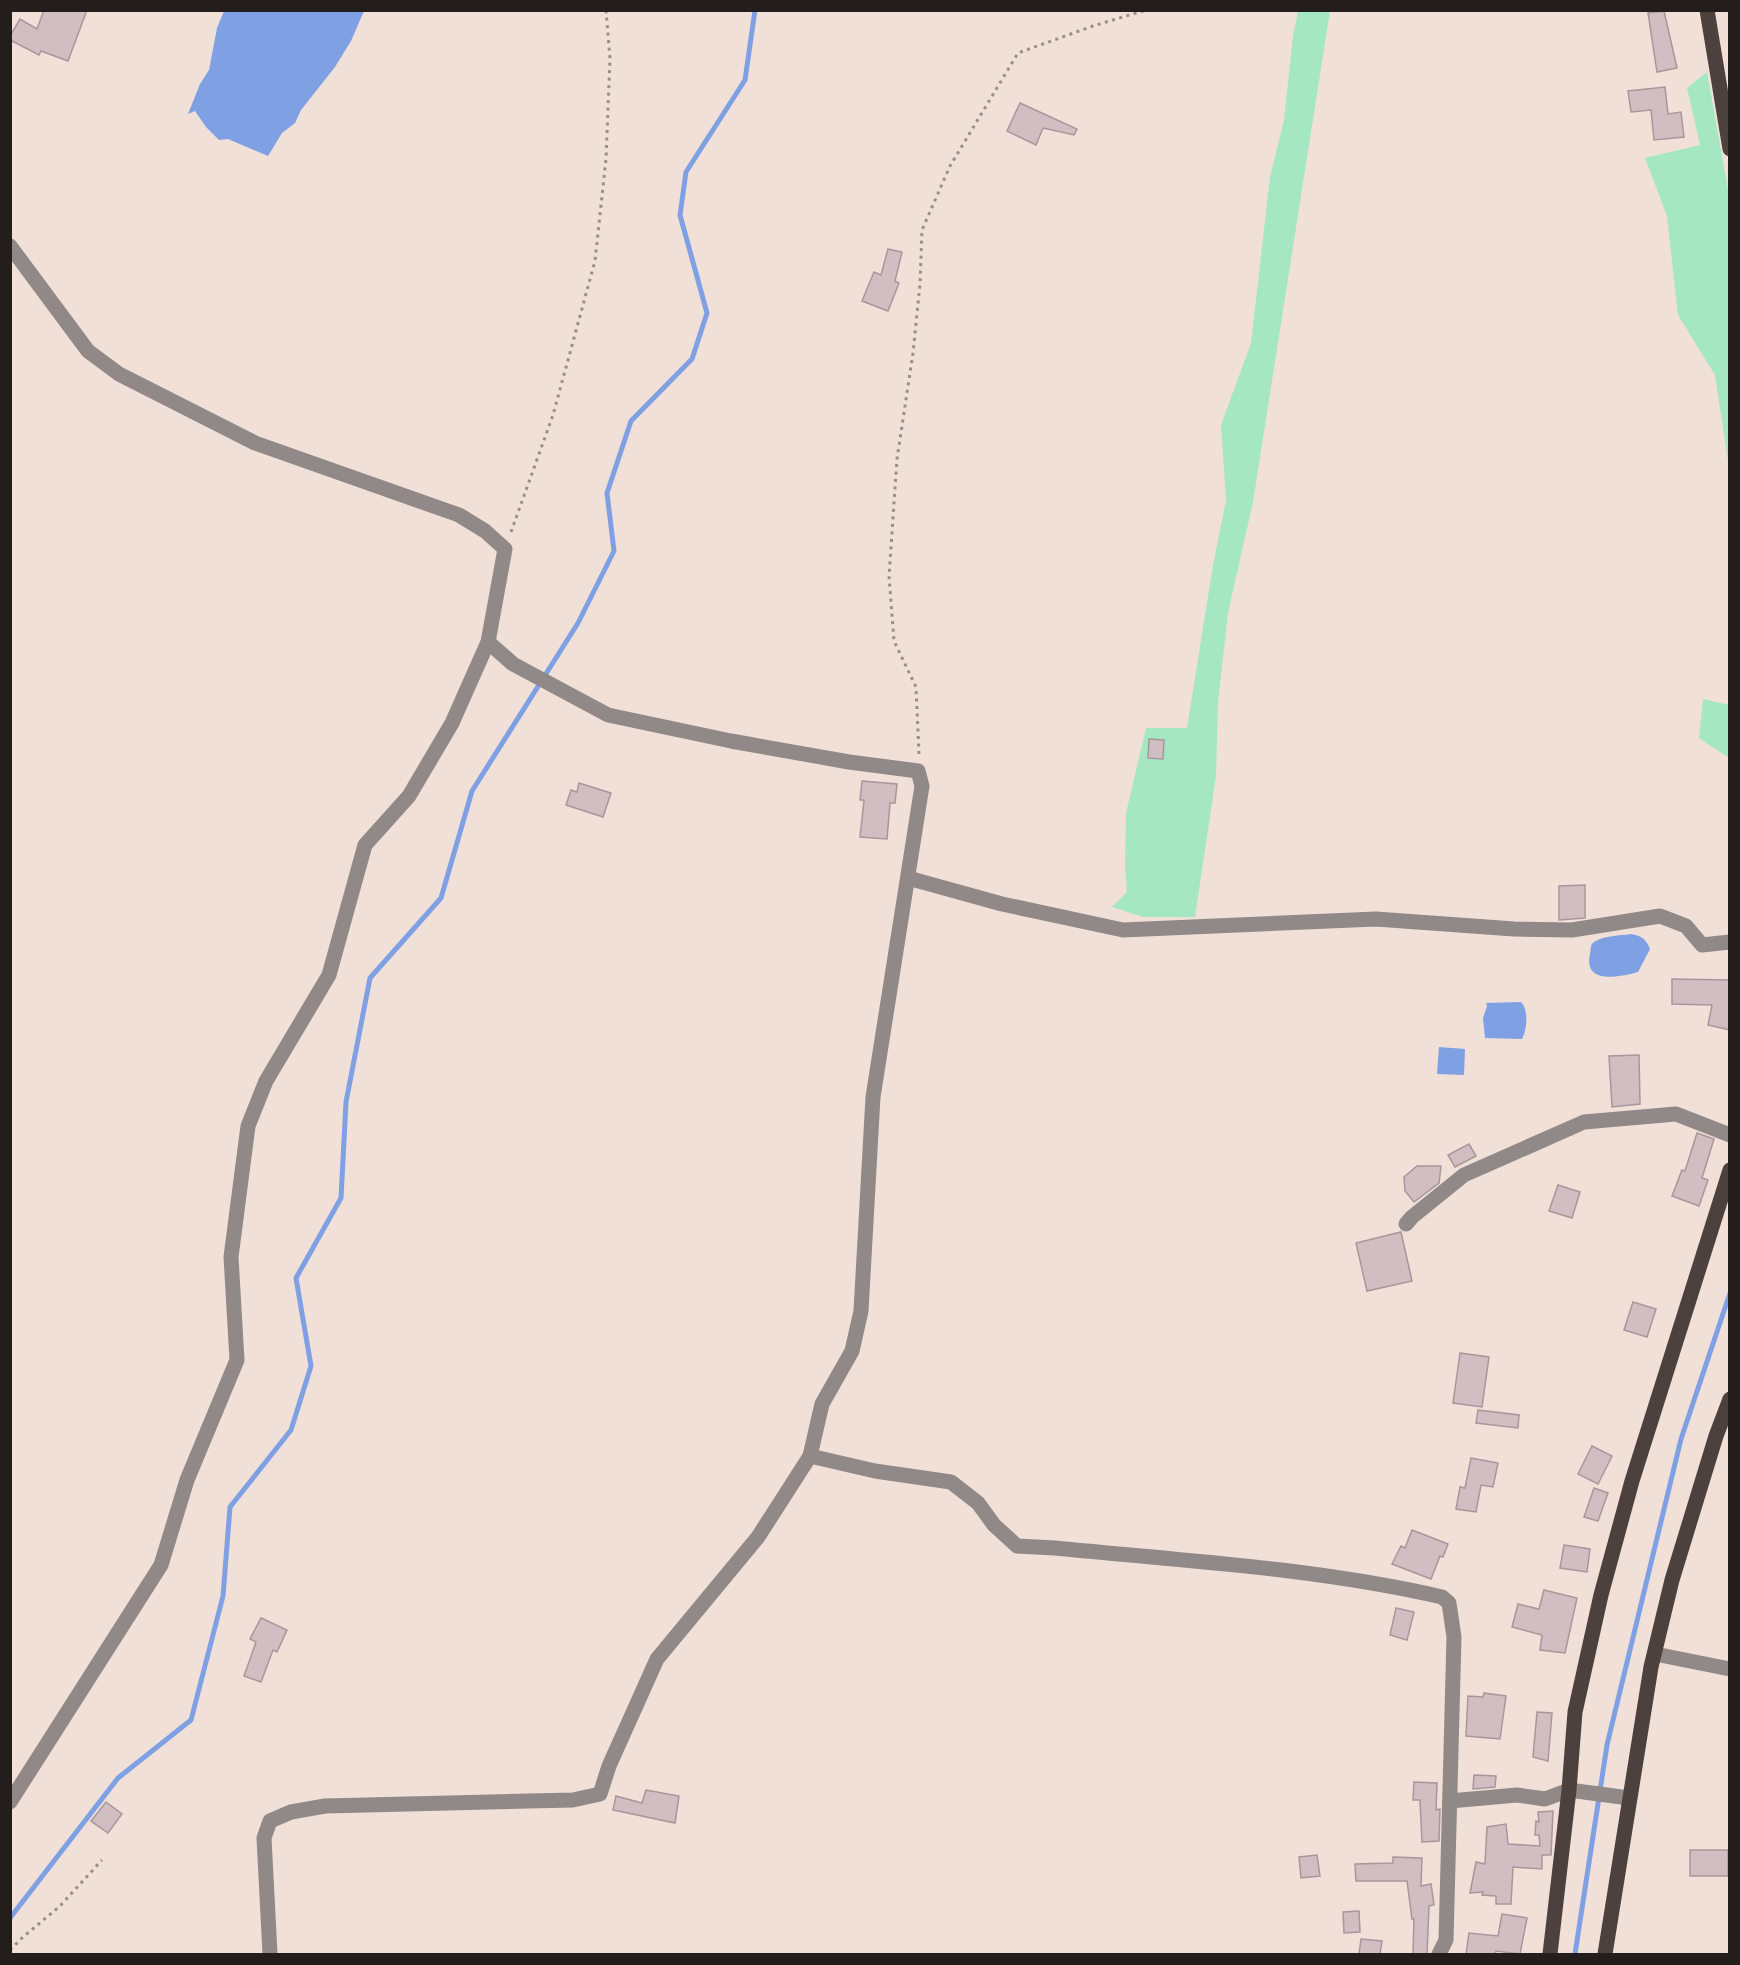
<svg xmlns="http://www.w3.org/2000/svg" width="1740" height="1965" font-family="Jost,sans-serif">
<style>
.green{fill:#a6e7c3}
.water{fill:#7fa1e4}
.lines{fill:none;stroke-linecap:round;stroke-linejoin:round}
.stream{stroke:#7fa1e4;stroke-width:5}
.building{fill:#d0bec3;stroke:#a8969b;stroke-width:1.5}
.path{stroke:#9a8e88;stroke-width:3;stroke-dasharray:3 4.5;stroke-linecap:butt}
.minor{stroke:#918987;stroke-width:15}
.major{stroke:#4d413d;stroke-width:15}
</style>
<rect width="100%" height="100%" fill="#f0e0d7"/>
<!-- green -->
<g class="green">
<polygon points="1298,11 1330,11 1253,502 1228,613 1218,703 1216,776 1195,917 1143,917 1112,907 1127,892 1125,867 1126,813 1146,728 1187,728 1213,565 1226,500 1221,425 1251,343 1270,177 1284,120 1293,36"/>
<polygon points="1707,72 1729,195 1729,468 1715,375 1678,315 1667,216 1645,158 1700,145 1687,88"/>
<polygon points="1703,699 1729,705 1729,758 1699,738"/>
</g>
<!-- water -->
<g class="water">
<polygon points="224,11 364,11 351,41 335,67 301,110 295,123 282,133 268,156 228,139 219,140 206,127 195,111 188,114 200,84 209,70 217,28"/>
<path d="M1631,934C1642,936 1646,939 1650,949L1638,972C1620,977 1583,985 1590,954C1591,950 1590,944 1594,942C1605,935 1619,936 1631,934Z"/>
<path d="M1521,1002C1529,1010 1527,1030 1522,1039L1485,1038L1483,1018L1487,1006L1486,1003Z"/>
<polygon points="1439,1047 1465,1049 1464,1075 1437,1074"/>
</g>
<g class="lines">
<!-- stream -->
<g class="stream">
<polyline points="10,1918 118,1778 191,1720 223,1596 230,1507 291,1430 311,1366 296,1278 341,1198 346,1102 370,978 441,898 472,791 578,623 614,551 607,493 631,421 692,359 707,313 680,215 686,172 745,80 755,10"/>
<polyline points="1575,1954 1607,1745 1681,1439 1730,1293"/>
</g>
</g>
<!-- building -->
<g class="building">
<polygon points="44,10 87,10 68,61 41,51 39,55 10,40 10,36 20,19 37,29"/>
<polygon points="1664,11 1677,68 1657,72 1648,13"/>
<polygon points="1665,87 1668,114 1681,112 1684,137 1654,140 1651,110 1631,112 1628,91"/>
<polygon points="1020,103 1077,129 1074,135 1043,128 1036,145 1007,131"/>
<polygon points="888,249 902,252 895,281 899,283 888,311 862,301 874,272 881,275"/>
<polygon points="1149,739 1164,740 1163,759 1148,758"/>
<polygon points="862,781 897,784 895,803 890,803 887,839 860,837 864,800 860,800"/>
<polygon points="579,783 611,793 603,817 566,805 571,790 577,792"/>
<polygon points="1585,885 1585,918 1559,920 1559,886"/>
<polygon points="1672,979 1730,980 1730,1030 1708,1025 1712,1005 1672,1004"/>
<polygon points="1639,1055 1640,1104 1612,1107 1609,1056"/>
<polygon points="1697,1133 1714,1139 1702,1178 1708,1180 1699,1206 1672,1196 1682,1170 1685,1171"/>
<polygon points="1469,1144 1476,1156 1455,1167 1448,1155"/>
<polygon points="1417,1166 1441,1166 1439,1183 1414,1202 1405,1191 1404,1177"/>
<polygon points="1558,1185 1580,1192 1572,1218 1549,1211"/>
<polygon points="1401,1232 1412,1281 1367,1291 1356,1243"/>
<polygon points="1633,1302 1656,1309 1647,1337 1624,1330"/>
<polygon points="1460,1353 1489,1357 1482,1407 1453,1403"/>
<polygon points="1478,1410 1519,1415 1518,1428 1476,1423"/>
<polygon points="1592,1446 1612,1456 1598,1484 1578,1474"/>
<polygon points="1471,1458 1498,1463 1493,1487 1481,1485 1476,1512 1456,1509 1460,1487 1465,1488"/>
<polygon points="1594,1488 1608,1493 1598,1521 1584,1517"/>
<polygon points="1412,1530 1448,1544 1443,1557 1440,1556 1431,1579 1392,1564 1401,1546 1405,1548"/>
<polygon points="1564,1545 1590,1549 1587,1572 1560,1568"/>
<polygon points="1544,1590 1577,1598 1565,1653 1540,1650 1542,1635 1512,1627 1518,1604 1539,1609"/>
<polygon points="1396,1608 1414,1612 1407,1640 1390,1635"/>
<polygon points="261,1618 287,1630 277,1652 273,1650 261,1682 244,1676 256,1642 250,1639"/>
<polygon points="1484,1693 1506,1696 1500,1739 1466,1736 1468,1696 1483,1697"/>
<polygon points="1537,1712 1552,1713 1548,1761 1533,1757"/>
<polygon points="1474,1775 1496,1776 1495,1787 1473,1789"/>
<polygon points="1414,1782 1437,1783 1436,1810 1440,1809 1439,1841 1422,1842 1420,1800 1413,1800"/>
<polygon points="646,1790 679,1796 675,1823 613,1810 616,1796 642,1803"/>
<polygon points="106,1802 122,1814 108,1833 91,1821"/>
<polygon points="1553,1811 1551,1855 1542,1855 1542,1869 1513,1867 1511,1904 1496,1904 1496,1896 1482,1895 1483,1892 1470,1893 1476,1862 1485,1864 1487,1827 1506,1824 1508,1844 1540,1846 1539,1835 1535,1835 1536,1821 1539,1822 1538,1812"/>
<rect x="1690" y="1850" width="38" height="26"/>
<polygon points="1317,1855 1320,1876 1301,1878 1299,1857"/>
<polygon points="1393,1857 1422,1858 1421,1886 1431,1884 1434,1905 1429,1906 1427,1954 1413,1954 1414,1919 1412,1919 1407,1881 1356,1881 1355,1864 1393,1863"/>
<polygon points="1359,1911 1360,1932 1344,1933 1343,1912"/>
<polygon points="1502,1914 1527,1918 1520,1954 1496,1951 1495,1954 1466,1954 1469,1933 1498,1936"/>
<polygon points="1361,1939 1382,1941 1380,1954 1359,1954"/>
</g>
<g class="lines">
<!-- path -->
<g class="path">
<polyline points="511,532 553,415 595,261 606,159 610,59 606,10"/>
<polyline points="919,754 916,687 894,641 889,576 897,459 913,353 920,284 922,230 950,166 1018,53 1093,26 1146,10"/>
<polyline points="10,1950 22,1938 60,1906 102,1860"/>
</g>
<!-- minor -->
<g class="minor">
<polyline points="10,246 88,351 119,374 255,443 459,515 485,531 505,549 488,642 452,723 409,796 365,845 329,975 266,1081 248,1126 231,1257 237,1360 187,1480 161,1565 10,1802"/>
<polyline points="908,878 1002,904 1123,930 1376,919 1514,929 1572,930 1660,916 1686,926 1702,945 1730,942"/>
<polyline points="1406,1224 1412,1217 1464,1175 1584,1122 1676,1114 1730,1135"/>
<path d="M810,1456L875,1471L951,1482L978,1503L994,1525L1017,1546L1055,1548C1185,1561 1316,1568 1442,1597L1449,1603L1454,1637L1446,1940L1439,1954"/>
<polyline points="1655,1654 1730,1669"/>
<polyline points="1450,1801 1517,1795 1545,1799 1569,1790 1629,1798"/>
<polyline points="270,1954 264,1838 270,1821 291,1812 325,1806 573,1800 600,1794 609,1766 657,1659 758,1537 810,1456 822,1404 852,1351 861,1311 873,1097 922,786 918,771 849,762 731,741 608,715 513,664 488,642"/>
</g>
<!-- major -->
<g class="major">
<polyline points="1707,10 1730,149"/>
<polyline points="1550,1954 1569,1790 1575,1712 1601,1595 1632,1481 1730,1170"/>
<polyline points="1605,1954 1651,1667 1672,1580 1716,1436 1730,1399"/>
</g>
</g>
<!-- border -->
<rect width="1740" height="1965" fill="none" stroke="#231e1b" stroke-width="24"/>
</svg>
